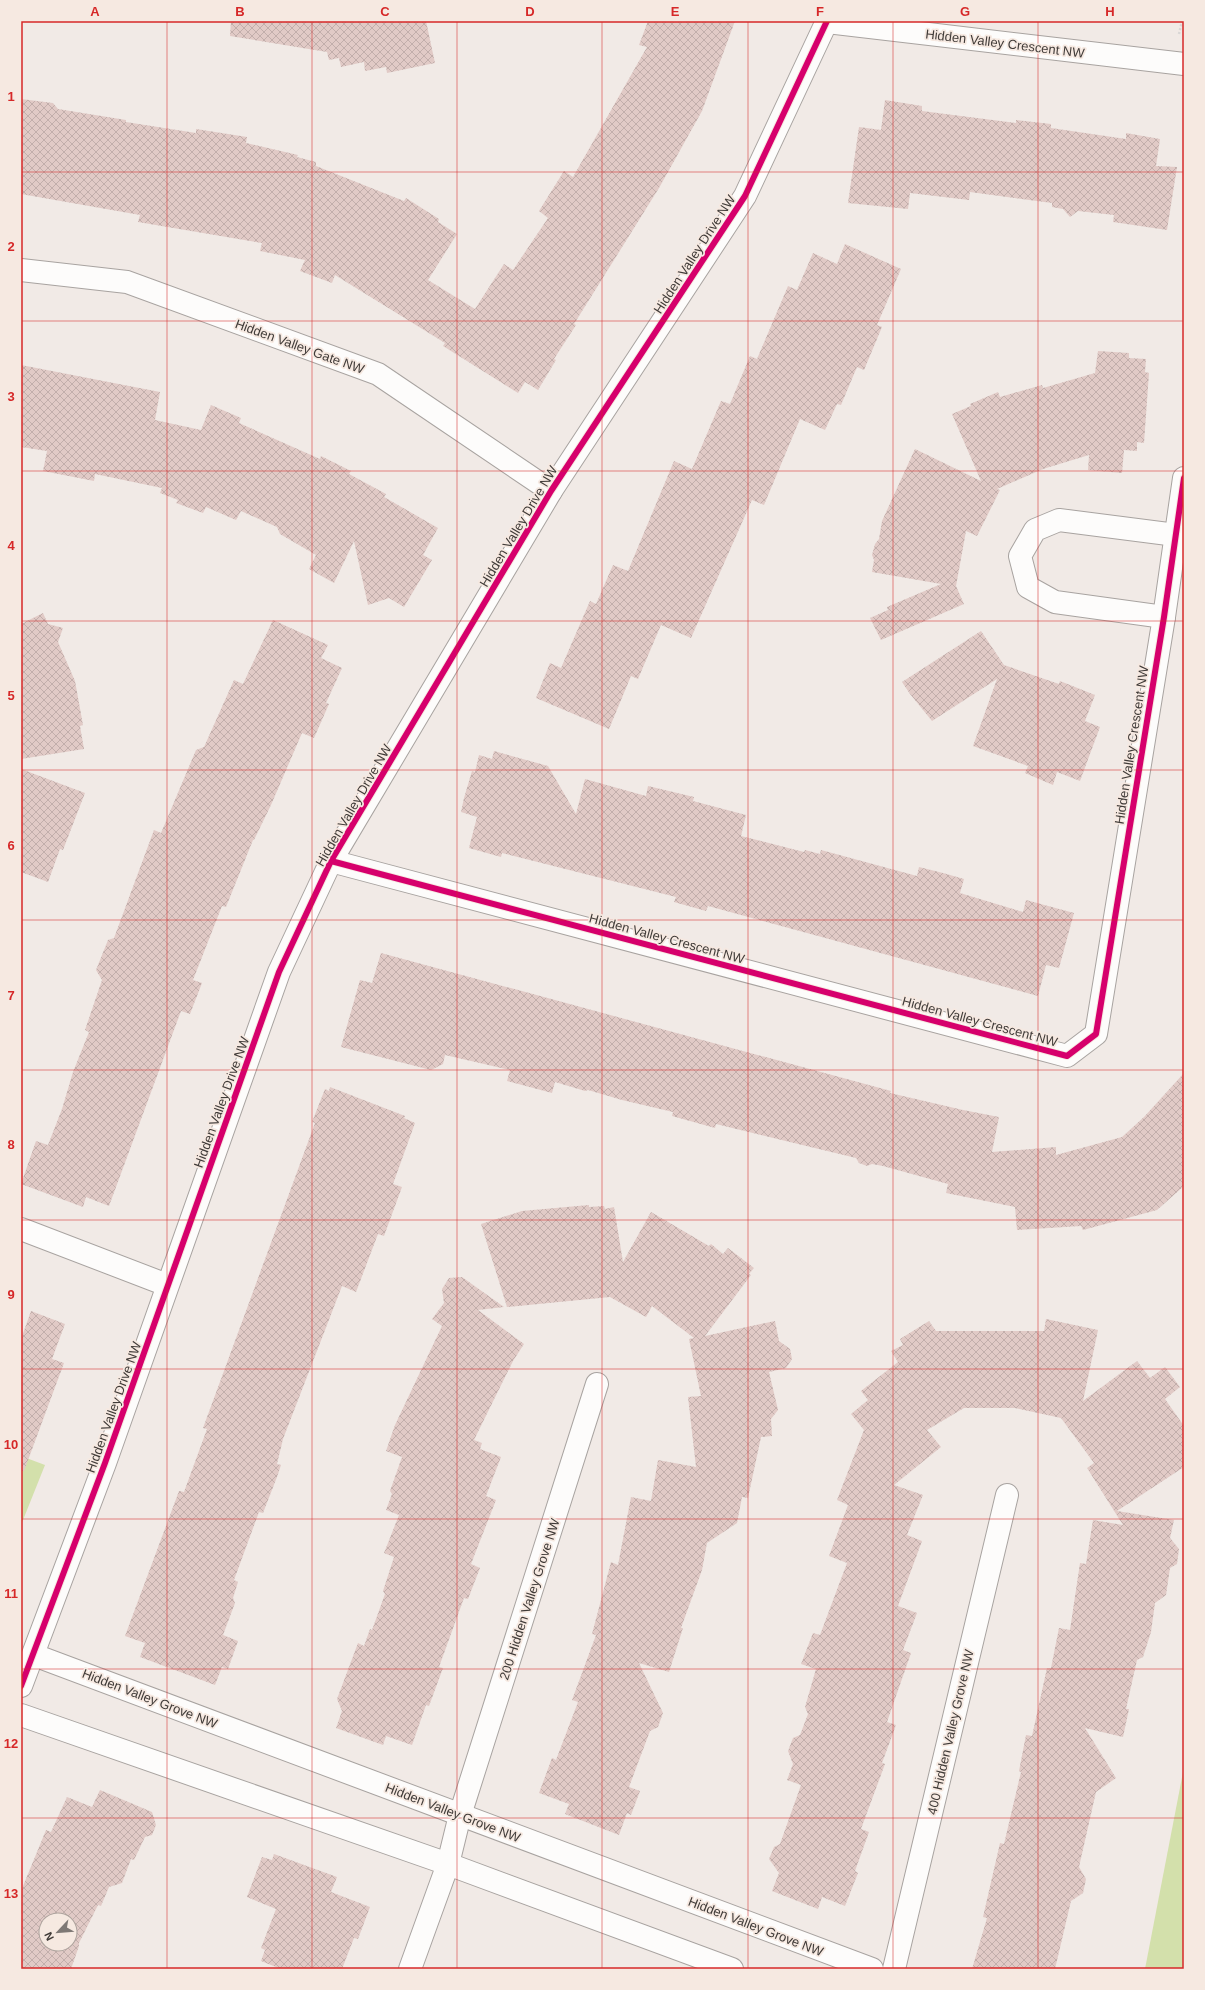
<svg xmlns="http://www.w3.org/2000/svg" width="1205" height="1990" font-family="Helvetica,sans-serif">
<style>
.park{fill:#d3e0ab}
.building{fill:url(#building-cross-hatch);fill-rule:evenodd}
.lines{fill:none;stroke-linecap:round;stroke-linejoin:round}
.minor-casing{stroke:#a8a3a0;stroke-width:24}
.path{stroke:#d9d7d6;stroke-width:2.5;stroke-dasharray:2 2;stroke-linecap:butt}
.minor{stroke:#fdfcfb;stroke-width:22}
.cycleway-casing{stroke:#f6e9e1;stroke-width:8}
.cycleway{stroke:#d6006c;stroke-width:6}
.grid{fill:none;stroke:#d62828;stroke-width:1;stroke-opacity:0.55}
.labels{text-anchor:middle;stroke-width:3.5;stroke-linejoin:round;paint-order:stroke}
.street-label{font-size:13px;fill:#403b38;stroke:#f6e9e1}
.neatline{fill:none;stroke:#d62828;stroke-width:1.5}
.grid-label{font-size:13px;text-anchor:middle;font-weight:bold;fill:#d62828}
</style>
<defs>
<pattern id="building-cross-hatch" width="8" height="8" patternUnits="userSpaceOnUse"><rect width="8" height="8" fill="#e1cac6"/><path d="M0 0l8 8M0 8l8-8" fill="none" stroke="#c2aeab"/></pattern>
</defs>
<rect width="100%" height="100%" fill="#f1eae6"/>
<!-- park -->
<g class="park">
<polygon points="21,1456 45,1465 21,1525"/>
<polygon points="1184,1767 1184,1969 1145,1969"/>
</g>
<!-- building -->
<g class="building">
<polygon points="231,21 426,21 435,63 387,73 386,67 365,71 364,62 341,67 339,58 329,60 327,52 230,36"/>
<polygon points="648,21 735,21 702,111 659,188 574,324 576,325 554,359 556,360 538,390 525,382 518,393 443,346 445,343 335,275 332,283 300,271 305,260 260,251 262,243 138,222 140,215 21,194 21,99 53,103 58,109 126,120 126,122 196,133 196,129 247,137 246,143 298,155 297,157 316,162 316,166 404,201 406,198 439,219 438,222 457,234 428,280 475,309 504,264 513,270 548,218 539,211 564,171 573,177 647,47 639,45"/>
<polygon points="885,100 922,106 922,111 1016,123 1016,120 1051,124 1051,128 1126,139 1126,133 1160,139 1156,166 1177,167 1167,230 1113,222 1114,215 1078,211 1070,217 1063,209 1052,207 1052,203 970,192 969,200 910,193 908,209 848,203 859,127 881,130"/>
<polygon points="845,244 901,269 877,325 882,327 864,370 857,367 841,405 837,404 825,430 800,419 764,505 752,500 691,638 661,625 638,679 631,676 609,729 536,698 550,663 561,668 590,601 596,604 613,565 628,571 674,461 692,469 721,401 730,404 750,356 757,359 788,286 797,290 813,253 837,264"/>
<polygon points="1098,351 1129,353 1129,358 1146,359 1145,372 1149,373 1144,443 1137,442 1137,451 1124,450 1122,473 1088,470 1089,455 1043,469 997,489 1000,490 977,536 966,531 956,586 964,604 881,640 870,618 888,610 887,607 941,584 872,572 874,560 872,555 875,544 879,539 882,521 915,449 981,481 952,414 971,406 970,404 998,392 1000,397 1042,385 1043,388 1095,373"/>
<polygon points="21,365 160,392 155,420 201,430 211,405 241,418 239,423 320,459 321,456 351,471 349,474 386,494 384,497 438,528 423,555 432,560 404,607 389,598 368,605 354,541 334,583 309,569 316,555 280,534 277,527 241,511 236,520 206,507 203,513 176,503 178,500 160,493 162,488 95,474 94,481 43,471 47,451 21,447"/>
<polygon points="43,613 48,624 63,628 58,642 75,681 83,725 80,726 84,749 21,759 21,624"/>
<polygon points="273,620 328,645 321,658 342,668 326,703 329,704 314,738 302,733 271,805 254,840 253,840 226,907 222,906 193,980 202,983 190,1014 181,1011 109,1206 86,1197 83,1207 21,1184 36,1141 48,1145 62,1109 73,1072 89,1032 85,1030 102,980 96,970 108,940 114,938 154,830 161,833 196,750 204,747 234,680 243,684"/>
<polygon points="981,631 1004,665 1059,684 1060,681 1095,695 1085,721 1100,727 1080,781 1057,772 1053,785 1025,773 1028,766 973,746 997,679 932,721 910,694 902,682"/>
<polygon points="494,751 548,766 576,814 585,779 646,796 648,786 694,797 693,801 746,815 741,836 804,852 805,850 820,854 821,850 917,876 919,867 943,873 964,879 960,893 1023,912 1026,900 1074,913 1059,968 1046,965 1038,996 708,906 706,911 674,902 676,897 502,853 501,857 469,848 477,817 461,812 464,798 472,771 475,772 479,755 492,759"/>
<polygon points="21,769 85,793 63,850 60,849 48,882 21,872"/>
<polygon points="381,953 891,1091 890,1093 963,1110 999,1117 992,1152 1056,1147 1056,1155 1122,1137 1144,1117 1184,1073 1184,1186 1157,1210 1083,1230 1081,1226 1017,1230 1015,1207 946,1193 948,1184 883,1166 872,1164 867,1166 859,1163 856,1158 716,1124 715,1128 672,1116 673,1112 622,1100 588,1090 585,1091 555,1082 552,1093 507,1081 510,1070 445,1055 443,1064 431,1070 341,1047 360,980 372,983"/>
<polygon points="330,1087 405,1116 404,1118 415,1123 393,1184 402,1187 384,1236 378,1234 356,1292 342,1286 283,1439 277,1464 281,1465 277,1477 263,1513 259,1512 234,1580 238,1582 233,1598 235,1603 223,1635 238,1641 228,1669 222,1667 215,1685 140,1657 145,1643 125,1636 179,1491 184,1492 207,1429 203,1428 315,1123 312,1122 325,1089 329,1091"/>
<polygon points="589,1205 589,1207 604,1206 605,1209 614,1207 623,1262 651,1212 709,1246 711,1244 723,1254 728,1248 754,1268 749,1274 751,1275 705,1336 775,1321 779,1341 790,1349 792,1359 786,1368 769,1372 778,1410 771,1419 772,1436 761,1437 748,1498 742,1497 737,1523 707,1543 702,1570 681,1628 683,1628 669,1672 639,1663 663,1713 658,1727 650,1731 629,1787 640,1791 631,1815 627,1813 619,1835 565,1814 569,1804 539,1793 552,1758 556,1760 578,1702 572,1700 596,1635 592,1634 611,1562 618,1565 631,1497 651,1501 658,1460 696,1467 688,1397 701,1396 689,1339 694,1338 652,1306 646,1317 610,1297 507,1307 481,1224 522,1211"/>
<polygon points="462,1277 504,1307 478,1310 524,1344 513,1361 474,1440 482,1443 480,1449 501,1457 486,1496 496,1500 471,1564 480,1568 468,1599 464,1598 439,1667 443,1668 429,1706 426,1705 412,1745 386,1736 383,1745 336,1728 342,1711 337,1699 358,1643 364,1646 370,1629 372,1630 385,1594 383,1591 394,1557 384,1553 399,1515 386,1510 392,1494 390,1491 402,1457 386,1451 395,1425 442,1326 432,1319 444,1303 442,1289 449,1278"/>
<polygon points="31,1311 65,1324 52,1359 64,1363 24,1471 21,1471 21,1339"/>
<polygon points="1046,1319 1098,1330 1083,1401 1137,1361 1150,1378 1165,1367 1180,1387 1165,1399 1184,1426 1184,1467 1117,1511 1174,1520 1170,1538 1179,1549 1177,1564 1170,1568 1166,1595 1155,1603 1151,1632 1143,1657 1137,1660 1126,1709 1129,1709 1123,1737 1085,1728 1116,1778 1096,1792 1079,1867 1086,1879 1083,1893 1071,1901 1055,1969 972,1969 987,1918 983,1917 1000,1843 1004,1844 1021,1772 1019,1771 1026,1735 1032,1736 1047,1668 1051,1668 1059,1628 1070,1630 1080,1563 1086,1564 1093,1520 1123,1525 1087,1468 1094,1463 1061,1418 1015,1408 964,1408 927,1430 941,1447 894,1485 923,1495 907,1535 922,1541 898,1606 917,1613 903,1650 911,1653 887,1722 896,1725 882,1763 885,1764 861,1829 869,1832 855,1871 858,1873 845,1906 822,1897 818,1909 772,1891 779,1873 769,1859 774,1847 780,1844 801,1785 787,1780 793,1764 788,1751 793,1738 800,1735 808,1714 805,1707 816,1669 801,1664 813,1633 820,1635 847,1563 829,1556 848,1505 837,1500 864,1430 851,1414 868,1400 861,1391 898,1362 891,1351 903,1345 900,1339 929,1321 936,1331 1044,1331"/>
<path d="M100,1790L152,1812L156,1825L152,1835L145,1837L134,1860L131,1859L122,1883L109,1887L101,1906L98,1905L79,1943V1946L71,1969H21V1891L46,1830L51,1832L67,1797L92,1807ZM46,1920H70V1944H46Z"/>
<polygon points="274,1854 337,1877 331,1892 370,1907 358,1939 354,1938 342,1969 281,1969 261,1961 265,1950 261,1948 276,1909 247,1897 262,1857 272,1860"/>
</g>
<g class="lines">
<defs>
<g id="minor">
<polyline points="827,22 1184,64"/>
<polyline points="21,270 127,282 378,374 551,491"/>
<polyline points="1164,617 1055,602 1028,587 1020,556 1035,530 1059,520 1176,535"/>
<polyline points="331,861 1067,1056 1096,1034 1164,617 1184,478"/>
<polyline points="21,1229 167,1285"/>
<polyline points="34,1655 872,1969"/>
<polyline points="21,1686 105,1463 279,972 331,861 551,491 745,196 827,21"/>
<polyline points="21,1715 448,1864 732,1969"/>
<polyline points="410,1969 448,1864 460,1815 597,1384"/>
<polyline points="894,1969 1007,1495"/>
</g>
</defs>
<!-- minor casing -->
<use href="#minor" class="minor-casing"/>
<!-- path -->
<polyline class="path" points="1179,34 1182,21"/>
<!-- minor -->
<use href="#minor" class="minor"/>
<defs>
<g id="cycleway">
<polyline points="331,861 1067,1056 1096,1034 1164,617 1184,478"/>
<polyline points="21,1686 105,1463 279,972 331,861 551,491 745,196 827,21"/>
</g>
</defs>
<!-- cycleway casing -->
<use href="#cycleway" class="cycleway-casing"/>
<!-- cycleway -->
<use href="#cycleway" class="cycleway"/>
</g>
<!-- grid -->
<path class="grid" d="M167,21V1969M312,21V1969M457,21V1969M602,21V1969M748,21V1969M893,21V1969M1038,21V1969M21,172H1184M21,321H1184M21,471H1184M21,621H1184M21,770H1184M21,920H1184M21,1070H1184M21,1220H1184M21,1369H1184M21,1519H1184M21,1669H1184M21,1818H1184"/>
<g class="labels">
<!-- street labels -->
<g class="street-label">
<text transform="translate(1005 43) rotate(7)" y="5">Hidden Valley Crescent NW</text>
<text transform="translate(694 254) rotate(-57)" y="5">Hidden Valley Drive NW</text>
<text transform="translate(300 346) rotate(20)" y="5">Hidden Valley Gate NW</text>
<text transform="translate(518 526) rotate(-59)" y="5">Hidden Valley Drive NW</text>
<text transform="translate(1131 745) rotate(-81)" y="5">Hidden Valley Crescent NW</text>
<text transform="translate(353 805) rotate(-60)" y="5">Hidden Valley Drive NW</text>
<text transform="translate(667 938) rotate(15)" y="5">Hidden Valley Crescent NW</text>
<text transform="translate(980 1021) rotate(15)" y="5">Hidden Valley Crescent NW</text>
<text transform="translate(221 1102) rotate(-70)" y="5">Hidden Valley Drive NW</text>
<text transform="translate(113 1407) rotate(-70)" y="5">Hidden Valley Drive NW</text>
<text transform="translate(529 1599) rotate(-72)" y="5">200 Hidden Valley Grove NW</text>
<text transform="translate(150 1698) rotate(21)" y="5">Hidden Valley Grove NW</text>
<text transform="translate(950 1732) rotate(-77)" y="5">400 Hidden Valley Grove NW</text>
<text transform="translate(453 1812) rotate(21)" y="5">Hidden Valley Grove NW</text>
<text transform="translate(756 1926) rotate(21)" y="5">Hidden Valley Grove NW</text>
</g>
</g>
<!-- border -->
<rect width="1205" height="1990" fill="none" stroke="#f6e9e1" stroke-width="44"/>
<!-- north arrow -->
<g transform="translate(58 1932) rotate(244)"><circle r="19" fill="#f6e9e1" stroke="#ada39d"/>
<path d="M0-3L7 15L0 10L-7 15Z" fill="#7e7875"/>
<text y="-6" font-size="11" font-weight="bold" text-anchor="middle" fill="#403b38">N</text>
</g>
<rect x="22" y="22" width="1161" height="1946" class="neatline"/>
<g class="grid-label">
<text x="95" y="16">A</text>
<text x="240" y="16">B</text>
<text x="385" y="16">C</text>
<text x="530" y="16">D</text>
<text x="675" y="16">E</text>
<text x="820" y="16">F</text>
<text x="965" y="16">G</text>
<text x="1110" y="16">H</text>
<text x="11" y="101">1</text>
<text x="11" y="251">2</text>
<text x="11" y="401">3</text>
<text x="11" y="550">4</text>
<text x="11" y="700">5</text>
<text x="11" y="850">6</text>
<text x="11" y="1000">7</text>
<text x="11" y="1149">8</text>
<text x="11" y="1299">9</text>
<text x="11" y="1449">10</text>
<text x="11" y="1598">11</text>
<text x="11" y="1748">12</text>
<text x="11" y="1898">13</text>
</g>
</svg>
